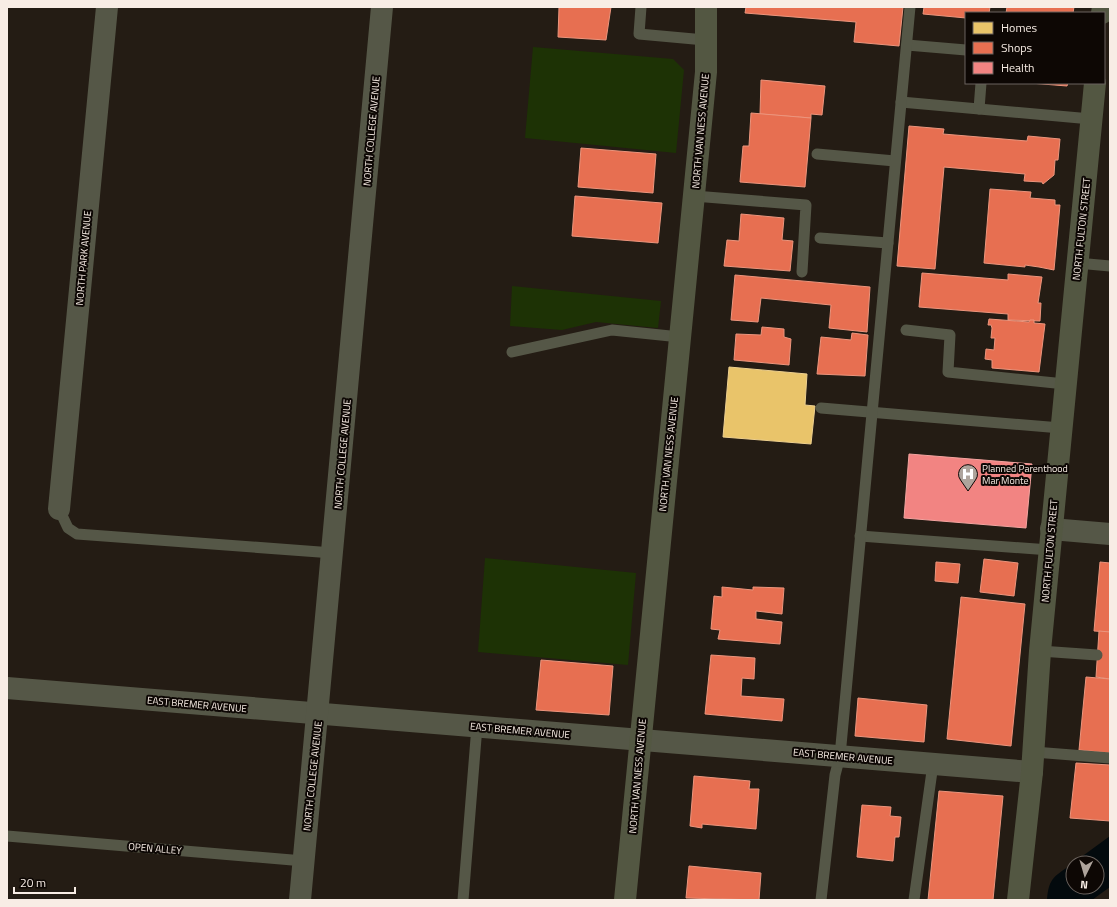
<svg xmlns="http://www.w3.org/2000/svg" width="1117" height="907" font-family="'Titillium Web',sans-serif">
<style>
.green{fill:#1d3205}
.water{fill:#030a0d}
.homes{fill:#e9c46a;stroke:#eed08f}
.shops{fill:#e76f51;stroke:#ec957d}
.health{fill:#f28482;stroke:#f4a4a0}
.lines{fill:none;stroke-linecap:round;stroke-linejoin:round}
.service{stroke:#555747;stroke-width:11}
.minor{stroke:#555747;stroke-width:22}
.secondary{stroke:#535742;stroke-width:22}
.labels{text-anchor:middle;stroke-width:4;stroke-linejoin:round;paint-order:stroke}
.street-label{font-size:10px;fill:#f8ede5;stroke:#0d0704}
.poi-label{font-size:10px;fill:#f8ede5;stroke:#0d0704;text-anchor:start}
</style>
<rect width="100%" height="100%" fill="#241c14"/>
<!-- green -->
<g class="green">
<polygon points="533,47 673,59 684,70 676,153 525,138"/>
<polygon points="512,286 661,301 658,328 596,322 562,330 510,326"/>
<polygon points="485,558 636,573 628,665 478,652"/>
</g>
<!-- water -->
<path class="water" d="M1110,836V887L1092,900H1047C1049,876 1055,877 1073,863V887H1097V863H1073Z"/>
<!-- homes -->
<polygon class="homes" points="729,367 807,374 805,405 815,406 811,444 723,437"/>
<!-- shops -->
<g class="shops">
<polygon points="559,7 611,7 606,40 558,37"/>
<polygon points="746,7 903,7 899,46 854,42 856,22 745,13"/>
<polygon points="924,7 990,7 989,13 966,13 966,18 923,14"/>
<polygon points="1007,7 1074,7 1073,13 1006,13"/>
<polygon points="761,80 825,86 822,115 811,114 811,118 760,114"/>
<polygon points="1030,83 1068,83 1067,86"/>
<polygon points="751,113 811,118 805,187 740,182 743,146 749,146"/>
<polygon points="909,126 944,129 943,134 1027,141 1028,136 1060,139 1058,160 1055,160 1054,175 1043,184 1042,182 1024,181 1025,174 944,167 935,269 897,266"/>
<polygon points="581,148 656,154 653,193 578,187"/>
<polygon points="990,189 1031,192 1030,198 1055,200 1055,205 1060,205 1054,270 1039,267 1025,265 1025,267 984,263"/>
<polygon points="575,196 662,203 658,243 572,236"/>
<polygon points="741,214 784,218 782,240 793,241 790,271 724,266 727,240 739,241"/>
<polygon points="922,273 1008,280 1008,274 1042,277 1038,303 1041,303 1040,321 1008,320 1008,314 919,307"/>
<polygon points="735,275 870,287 867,332 829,328 831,305 761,298 758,322 731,320"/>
<polygon points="989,319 1029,322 1030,320 1034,320 1034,323 1045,324 1039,372 992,368 992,360 985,359 986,349 994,350 995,338 991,338 992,328 991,325 988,325"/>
<polygon points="762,327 784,329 784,337 791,339 789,365 734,360 736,334 761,335"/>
<polygon points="852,333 868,335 865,376 817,374 821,337 851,340"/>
<polygon points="984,559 1018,563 1014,596 980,592"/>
<polygon points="936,562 960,564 958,583 935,581"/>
<polygon points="1100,562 1110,563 1110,632 1094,631"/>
<polygon points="722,587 753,590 753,587 784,588 782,614 756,611 756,619 782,622 780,644 718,639 720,630 711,629 714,596 722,597"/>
<polygon points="961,597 1025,604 1011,746 947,739"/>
<polygon points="1099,631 1110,632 1110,679 1096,677"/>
<polygon points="711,655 755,658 754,679 742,678 741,696 784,699 782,721 705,714"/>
<polygon points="541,660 613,666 609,715 536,710"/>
<polygon points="1086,677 1110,679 1110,753 1079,750"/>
<polygon points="858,698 927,705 924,742 855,736"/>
<polygon points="1076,763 1110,765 1110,821 1070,818"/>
<polygon points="694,776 750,781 749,789 759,789 756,829 702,824 702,828 690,826"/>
<polygon points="939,791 1003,796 993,900 928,900"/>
<polygon points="862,805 891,807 890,816 901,817 899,837 895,837 893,861 857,857"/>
<polygon points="689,866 761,873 759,900 686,898"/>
</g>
<!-- health -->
<polygon class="health" points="909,454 1032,464 1026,528 904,518"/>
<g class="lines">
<!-- service -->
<g class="service">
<polyline points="641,7 639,34 705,40"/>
<polyline points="907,45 966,50"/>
<polyline points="901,102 1091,119"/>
<polyline points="979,109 981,83"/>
<polyline points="817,154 895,161"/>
<polyline points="694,196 806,205 802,272"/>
<polyline points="820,238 888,243"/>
<polyline points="1077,263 1110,266"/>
<polyline points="906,330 950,335 948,372 1065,384"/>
<polyline points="512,352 612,330 680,337"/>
<polyline points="821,408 1061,428"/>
<polyline points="59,509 68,528 77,534 333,553"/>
<polyline points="860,536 1050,550"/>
<polyline points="1040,651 1097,655"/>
<polyline points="1034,752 1110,758"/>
<polyline points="7,836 304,861"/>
<polyline points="463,900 477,726"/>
<polyline points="821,900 835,775 840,756 910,7"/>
<polyline points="914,900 933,764"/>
</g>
<!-- minor -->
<g class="minor">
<polyline points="59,509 107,7"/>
<polyline points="1051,529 1110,534"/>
<polyline points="7,688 1032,772"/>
<polyline points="300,900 382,7"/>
</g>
<!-- secondary -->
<g class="secondary">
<polyline points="1102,13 1103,7"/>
<polyline points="625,900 706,72 706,7"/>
<polyline points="1018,900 1032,772 1040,651 1095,83"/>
</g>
</g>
<!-- icons -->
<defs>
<symbol id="hospital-pin" viewBox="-11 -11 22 30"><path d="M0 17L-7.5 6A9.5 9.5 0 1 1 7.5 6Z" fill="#aea49c" stroke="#0d0704"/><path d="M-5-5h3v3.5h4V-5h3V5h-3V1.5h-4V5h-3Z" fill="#fff"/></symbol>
</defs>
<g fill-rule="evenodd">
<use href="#hospital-pin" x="957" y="463" width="22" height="30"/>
</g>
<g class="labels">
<!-- street labels -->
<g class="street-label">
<text transform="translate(371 131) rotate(-85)" y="4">NORTH COLLEGE AVENUE</text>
<text transform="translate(700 131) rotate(-85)" y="4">NORTH VAN NESS AVENUE</text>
<text transform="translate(1081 229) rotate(-84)" y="4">NORTH FULTON STREET</text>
<text transform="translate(83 258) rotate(-85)" y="4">NORTH PARK AVENUE</text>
<text transform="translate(342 454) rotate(-85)" y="4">NORTH COLLEGE AVENUE</text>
<text transform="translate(668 454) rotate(-84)" y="4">NORTH VAN NESS AVENUE</text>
<text transform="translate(1049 551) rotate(-85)" y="4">NORTH FULTON STREET</text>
<text transform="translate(197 704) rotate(5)" y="4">EAST BREMER AVENUE</text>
<text transform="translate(520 730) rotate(5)" y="4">EAST BREMER AVENUE</text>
<text transform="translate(843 756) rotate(5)" y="4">EAST BREMER AVENUE</text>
<text transform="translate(312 776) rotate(-84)" y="4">NORTH COLLEGE AVENUE</text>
<text transform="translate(637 776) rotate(-85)" y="4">NORTH VAN NESS AVENUE</text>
<text transform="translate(155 848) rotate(5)" y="4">OPEN ALLEY</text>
</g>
<!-- poi labels -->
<g class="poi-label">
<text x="982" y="472">Planned Parenthood<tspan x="982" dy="12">Mar Monte</tspan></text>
</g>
</g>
<!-- border -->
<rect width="1117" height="907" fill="none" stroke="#f8ede5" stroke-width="16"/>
<!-- legend -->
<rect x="965" y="12" width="140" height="72" fill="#0d0704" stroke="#6b635e"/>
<rect x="973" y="22" width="20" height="12" fill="#e9c46a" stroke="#6b635e"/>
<text x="1001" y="32" font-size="12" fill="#f8ede5">Homes</text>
<rect x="973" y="42" width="20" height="12" fill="#e76f51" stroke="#6b635e"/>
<text x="1001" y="52" font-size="12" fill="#f8ede5">Shops</text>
<rect x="973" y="62" width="20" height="12" fill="#f28482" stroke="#6b635e"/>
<text x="1001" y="72" font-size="12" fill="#f8ede5">Health</text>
<!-- north arrow -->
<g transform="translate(1085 875) rotate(185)"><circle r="19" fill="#0d0704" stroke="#6b635e"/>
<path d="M0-3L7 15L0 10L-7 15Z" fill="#aea49c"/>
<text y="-6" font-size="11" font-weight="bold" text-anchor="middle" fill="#f8ede5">N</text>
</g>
<!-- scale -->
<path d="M14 887v6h61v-6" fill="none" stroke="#f8ede5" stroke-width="2"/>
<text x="20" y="887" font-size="12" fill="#f8ede5" stroke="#0d0704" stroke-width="3" paint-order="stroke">20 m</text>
</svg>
